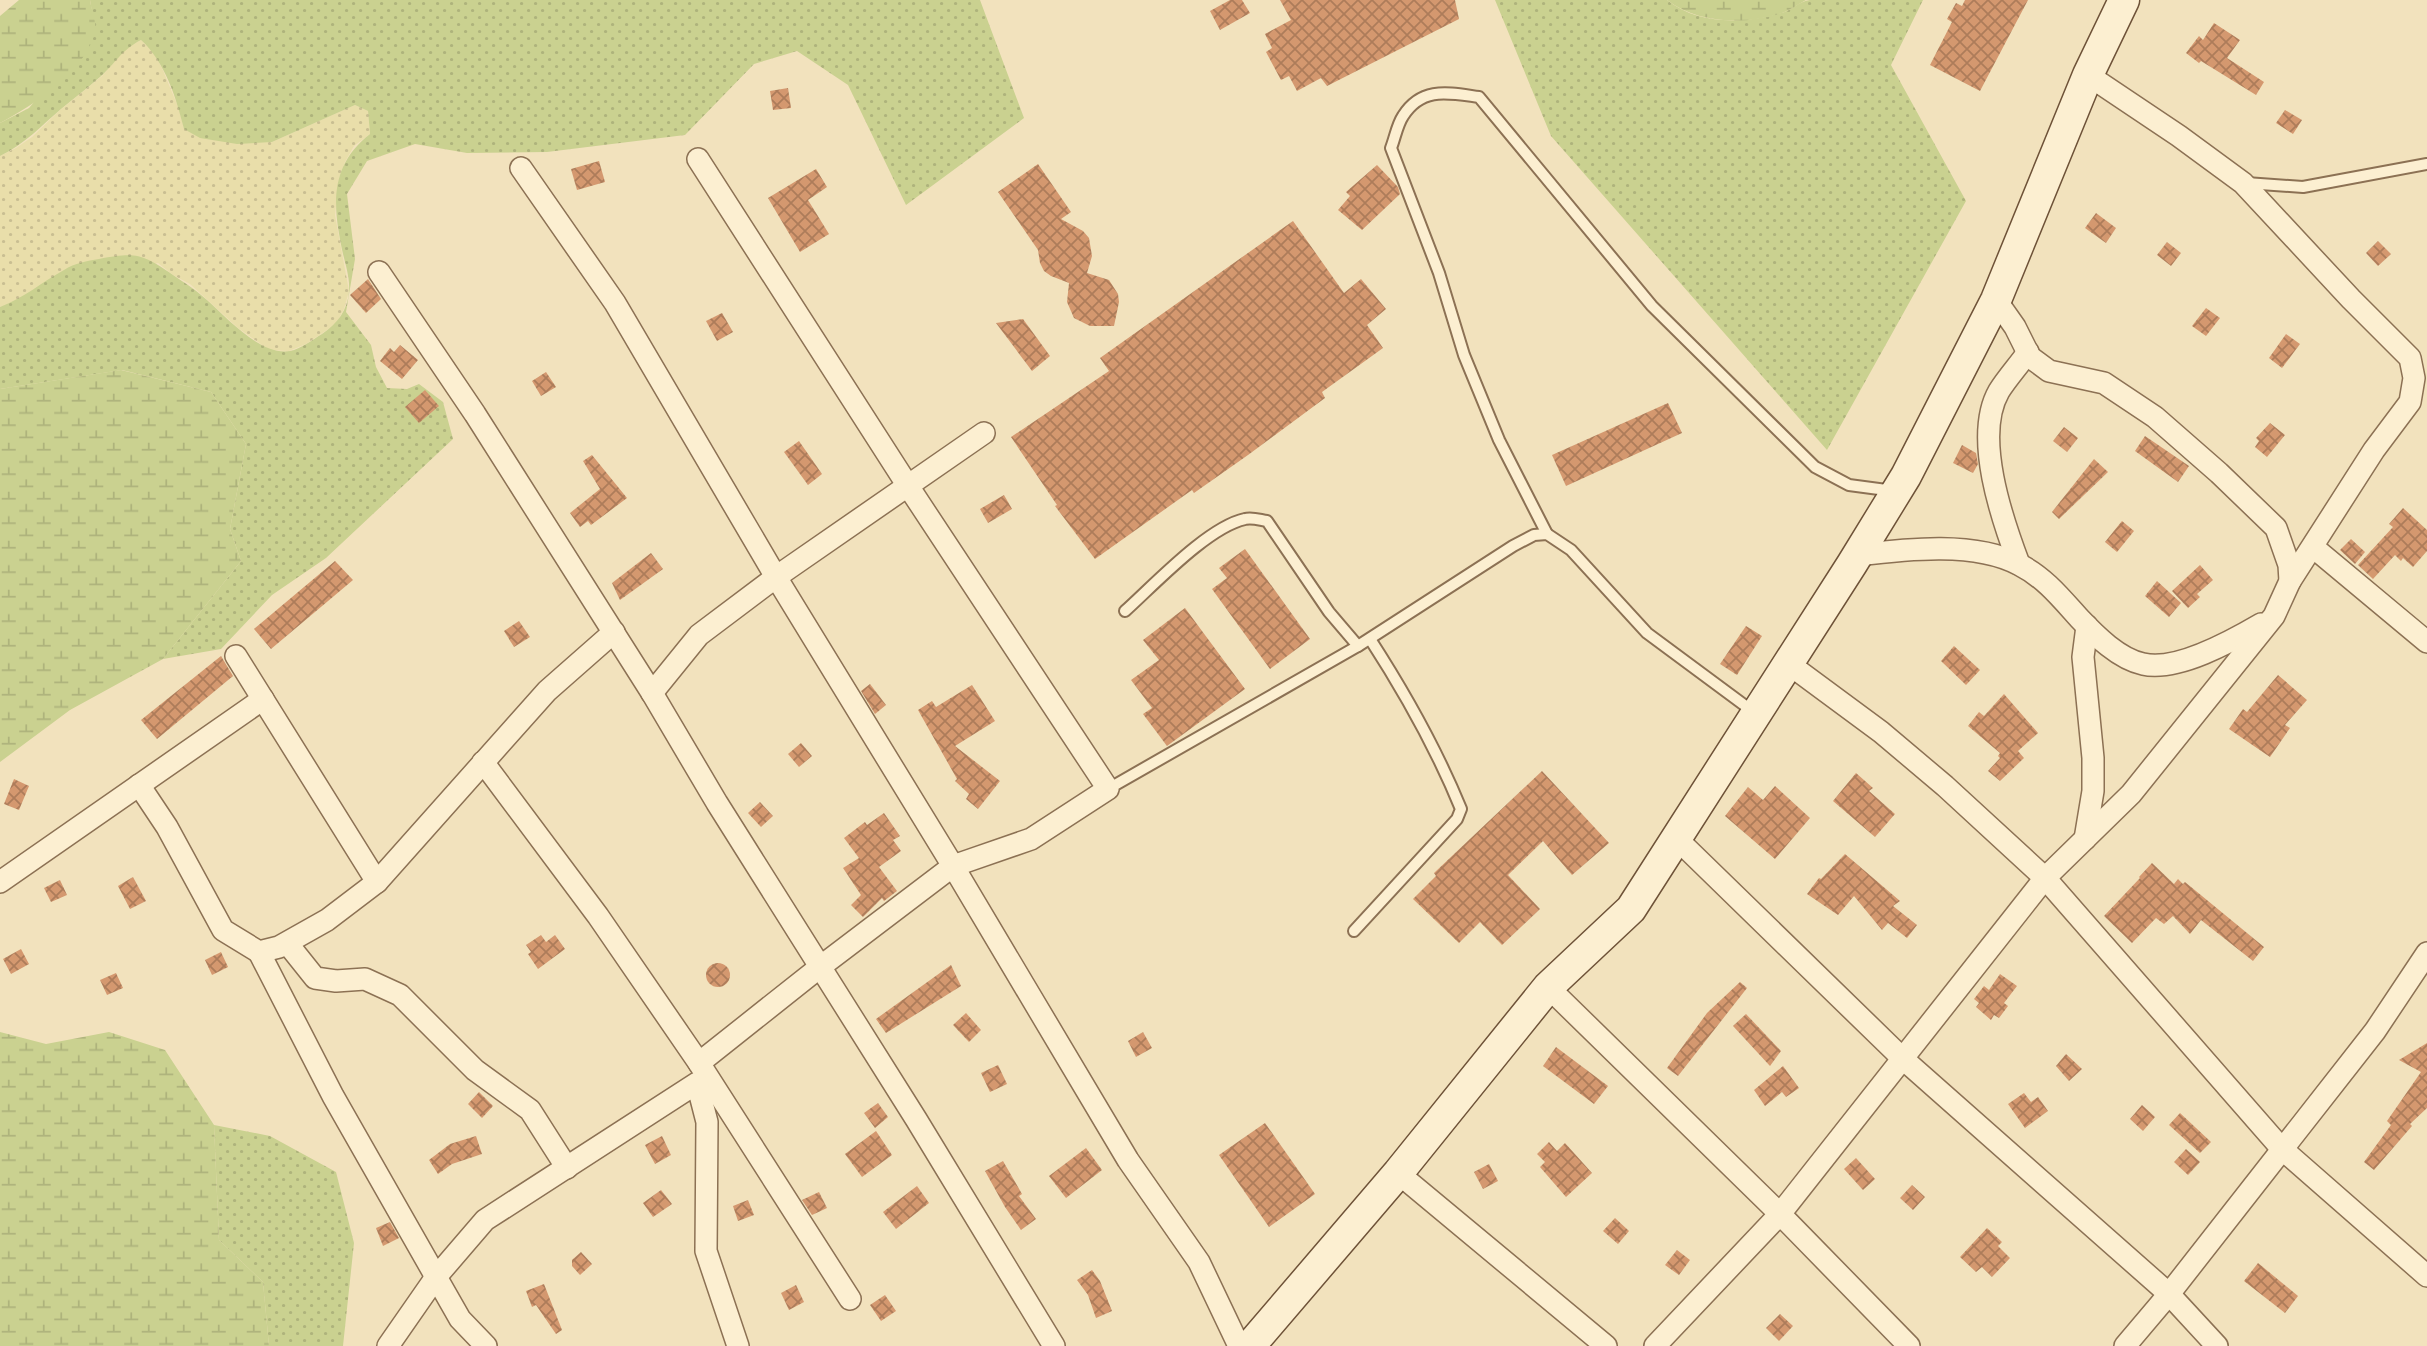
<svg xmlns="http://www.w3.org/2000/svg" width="2427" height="1346" font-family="Merriweather,serif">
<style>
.farmland{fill:url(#farmland-dots)}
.grass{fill:url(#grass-dots)}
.wetland{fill:url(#wetland-marsh)}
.building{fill:url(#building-cross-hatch)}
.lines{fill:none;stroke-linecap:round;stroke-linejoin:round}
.lane-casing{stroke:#8c7154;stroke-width:14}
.street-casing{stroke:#8c7154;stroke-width:24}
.secondary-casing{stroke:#6e5238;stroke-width:33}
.lane{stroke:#fcefd1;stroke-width:10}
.street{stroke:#fcefd1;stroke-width:21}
.secondary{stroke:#fcefd1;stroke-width:30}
</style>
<defs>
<pattern id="farmland-dots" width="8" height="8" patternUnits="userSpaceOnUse" patternTransform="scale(1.75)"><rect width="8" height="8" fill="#e9deaa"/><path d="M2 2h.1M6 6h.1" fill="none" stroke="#c9be92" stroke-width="1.8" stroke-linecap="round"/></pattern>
<pattern id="grass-dots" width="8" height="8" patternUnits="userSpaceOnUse" patternTransform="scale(1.75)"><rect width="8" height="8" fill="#cad190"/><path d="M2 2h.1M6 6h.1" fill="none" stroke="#aeb37c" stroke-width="1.8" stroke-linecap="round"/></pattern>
<pattern id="wetland-marsh" width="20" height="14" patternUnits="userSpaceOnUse" patternTransform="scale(1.75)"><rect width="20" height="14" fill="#cad190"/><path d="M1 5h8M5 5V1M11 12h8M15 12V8" fill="none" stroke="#aeb37c"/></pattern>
<pattern id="building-cross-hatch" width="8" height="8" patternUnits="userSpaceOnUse" patternTransform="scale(1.75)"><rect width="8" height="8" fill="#d4986f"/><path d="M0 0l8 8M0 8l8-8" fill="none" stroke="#ad7c5a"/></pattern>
</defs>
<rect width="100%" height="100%" fill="#f2e2bd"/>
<!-- farmland -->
<polygon class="farmland" points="141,40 153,52 162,68 179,109 184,129 272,142 355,105 368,111 370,134 354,146 345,162 339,178 335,215 349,291 344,309 336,324 306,344 289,351 269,350 238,328 190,284 173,275 158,263 0,307 0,156 16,148 32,137 59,111 102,76 125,49"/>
<!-- grass -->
<g class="grass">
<path d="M90,0H980L1024,118L906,205L848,85L797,51L754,64L685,135L547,152L467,153L415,144L367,161L347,194L355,259L346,312L371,345L376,367L387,388L407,389L419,384L443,402L453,439L326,558L272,595L221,649L163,659L241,561L230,529L246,444L211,392L122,370L0,389V307C24,298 42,282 64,270C75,263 87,261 99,259C137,252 142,254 173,275C185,283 196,290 207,300C227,318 261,356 290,351C301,349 312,340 322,334C337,324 348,310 349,291C350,279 346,266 343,254C333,207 328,167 370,134L368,111L355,105L272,142L237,144L200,138L184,129C176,97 165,62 141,40C120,51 116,63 100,77C88,88 74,98 61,109C41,126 25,144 0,156V123L29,108L95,30Z"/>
<path d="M1495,0H1667C1698,25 1744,24 1781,13C1791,11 1799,1 1810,0C1847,0 1886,0 1923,0L1891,65L1966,201L1827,450L1551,136Z"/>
<polygon points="214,1125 270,1136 336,1172 354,1243 343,1346 269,1346 263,1282 219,1240"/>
</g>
<!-- wetland -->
<g class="wetland">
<path d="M19,0H90C91,9 97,23 95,32C85,72 34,105 0,123V16Z"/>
<path d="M1667,0H1806C1799,4 1790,10 1782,13C1746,25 1698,24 1667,0Z"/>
<polygon points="121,370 211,392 246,444 230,529 241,561 163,659 70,710 0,762 0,389"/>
<polygon points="0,1032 46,1044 109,1032 165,1050 214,1125 219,1240 263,1282 269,1346 0,1346"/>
</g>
<!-- building -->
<g class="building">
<polygon points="1230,0 1242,0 1250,13 1220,30 1210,11"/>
<polygon points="1280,0 1455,0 1459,19 1327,86 1321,78 1297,91 1289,76 1281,80 1266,52 1272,48 1265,34 1291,20"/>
<polygon points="1965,0 2028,0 1980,91 1930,65 1952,22 1947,19 1956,3 1962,6"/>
<polygon points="2214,23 2240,40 2227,58 2264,82 2256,95 2201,61 2199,63 2186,53 2199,36 2203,40"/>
<polygon points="788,88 791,108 773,110 770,91"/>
<polygon points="2285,110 2302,120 2293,134 2276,123"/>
<polygon points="599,161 605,182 577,190 571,169"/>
<polygon points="1038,164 1071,212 1061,219 1083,231 1089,238 1092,256 1087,273 1109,280 1118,294 1119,302 1114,326 1090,326 1074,318 1067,302 1069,283 1051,276 1044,271 1040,263 1038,250 998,192"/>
<polygon points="1377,165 1398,187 1400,194 1362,230 1338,210 1350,196 1346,192"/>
<polygon points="816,169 827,187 808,200 829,234 800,252 768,198"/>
<polygon points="2096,213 2116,228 2106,243 2085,228"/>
<polygon points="1293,221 1344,293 1361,279 1386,309 1367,325 1383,348 1322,392 1325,398 1248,455 1194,493 1192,490 1095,559 1055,506 1057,505 1011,437 1109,371 1100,358"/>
<polygon points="2378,241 2391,254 2378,266 2366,253"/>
<polygon points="2167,242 2181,253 2171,266 2157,255"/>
<polygon points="368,279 381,299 366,313 350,295"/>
<polygon points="2206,308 2220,318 2206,336 2192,326"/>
<polygon points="722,313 733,332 717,341 706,321"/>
<polygon points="1023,319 1050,356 1032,371 996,323"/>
<polygon points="2286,334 2300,344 2282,368 2269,358"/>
<polygon points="400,345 418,360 402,379 380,361 390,348 394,352"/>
<polygon points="546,372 556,387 541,396 532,381"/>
<polygon points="425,390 439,406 419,423 405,407"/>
<polygon points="1668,403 1682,433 1566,486 1552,455"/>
<polygon points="2270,423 2285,435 2267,457 2255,447 2259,441 2256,438"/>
<polygon points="2064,427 2078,438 2067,452 2053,441"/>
<polygon points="2145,436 2189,466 2178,482 2135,451"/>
<polygon points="799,441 822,474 808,485 784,452"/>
<polygon points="1962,445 1976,453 1978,464 1973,473 1953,463"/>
<polygon points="592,455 627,498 591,525 588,521 580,527 570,513 600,489 583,461"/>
<polygon points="2094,459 2108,472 2059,519 2052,512"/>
<polygon points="1004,495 1012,509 988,523 980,509"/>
<polygon points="2403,508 2427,530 2427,551 2413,567 2403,558 2401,561 2395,555 2373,579 2358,565 2393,527 2389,524"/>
<polygon points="2122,521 2134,531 2117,552 2105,542"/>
<polygon points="2351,539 2365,552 2355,564 2340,550"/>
<polygon points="1245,549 1310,639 1270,669 1212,589 1227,578 1219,568"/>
<polygon points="651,553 663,569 620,600 612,583"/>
<polygon points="335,561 353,580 271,649 254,629"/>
<polygon points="2200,565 2213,580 2197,594 2200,597 2188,608 2172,591"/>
<polygon points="2157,581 2181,603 2169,617 2145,596"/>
<polygon points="1185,608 1245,689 1167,746 1143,714 1152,708 1131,680 1159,660 1143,640"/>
<polygon points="519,621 530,637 514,647 504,631"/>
<polygon points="1746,626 1762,636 1737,675 1720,664"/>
<polygon points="1954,646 1980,670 1966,685 1941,661"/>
<polygon points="221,656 233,676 157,739 141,720"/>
<polygon points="2278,675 2307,700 2285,725 2290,728 2270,757 2229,729 2243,709 2247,712"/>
<polygon points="870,684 886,705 875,714 861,691"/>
<polygon points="972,685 995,721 955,746 1000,781 978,809 966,799 969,794 955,781 957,779 918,710 932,701 936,707"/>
<polygon points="2004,694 2038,733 2018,751 2024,758 2000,781 1988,771 2000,758 1998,756 2000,753 1968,726 1979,712 1984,716"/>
<polygon points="801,743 812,756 799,767 788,754"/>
<polygon points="1542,771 1609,843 1572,875 1543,841 1508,875 1540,909 1502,945 1480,922 1459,943 1413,899 1436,876 1434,873"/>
<polygon points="1856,773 1873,788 1869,791 1895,814 1875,837 1833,801"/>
<polygon points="14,779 29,786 19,810 4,804"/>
<polygon points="1775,786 1810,818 1775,859 1725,816 1748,787 1763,800"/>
<polygon points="760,802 773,816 761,827 748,813"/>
<polygon points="884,813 900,836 893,840 901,851 879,867 897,891 884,901 882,898 863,917 851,905 861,895 843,868 859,858 844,838 865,822 867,825"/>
<polygon points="1845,854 1900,901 1893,906 1917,925 1907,938 1888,923 1882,930 1854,896 1838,915 1807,894 1819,878 1821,879"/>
<polygon points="2152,863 2174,884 2178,879 2183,884 2185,882 2264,947 2253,961 2201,920 2190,934 2173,916 2164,924 2156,918 2132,943 2104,916 2140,878 2139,877"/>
<polygon points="133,877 146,901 130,909 118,886"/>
<polygon points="60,880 67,895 51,902 44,888"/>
<polygon points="541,935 546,942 555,935 565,949 538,969 528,954 531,952 526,945"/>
<polygon points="21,949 29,964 11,974 3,959"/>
<polygon points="221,952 228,967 212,975 205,960"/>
<circle cx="718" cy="975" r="12"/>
<polygon points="951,965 961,986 886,1033 876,1019"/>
<polygon points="116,973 123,988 107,995 100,980"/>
<polygon points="2000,974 2017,986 2004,1003 2008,1006 1999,1018 1994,1015 1991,1020 1976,1007 1979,1003 1974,999 1984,986 1989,990"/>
<polygon points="1740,982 1747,988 1678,1076 1667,1068 1707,1013"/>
<polygon points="966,1013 981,1030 969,1042 953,1025"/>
<polygon points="1746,1014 1781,1051 1770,1066 1733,1026"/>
<polygon points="1143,1032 1152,1048 1136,1057 1128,1041"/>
<polygon points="2427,1043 2427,1108 2410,1124 2412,1126 2374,1170 2364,1162 2391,1125 2387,1121 2421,1072 2399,1060"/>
<polygon points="1556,1047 1608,1086 1594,1104 1543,1066"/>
<polygon points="2066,1054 2082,1069 2069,1081 2056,1066"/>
<polygon points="998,1065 1007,1084 990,1092 981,1073"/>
<polygon points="1783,1066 1799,1088 1786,1097 1782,1092 1765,1106 1754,1090"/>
<polygon points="479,1092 493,1106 482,1118 468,1104"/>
<polygon points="2024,1093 2031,1102 2038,1097 2048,1111 2025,1128 2008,1104"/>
<polygon points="878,1103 888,1117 875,1128 864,1113"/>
<polygon points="2142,1105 2155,1117 2143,1131 2130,1119"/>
<polygon points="2180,1113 2211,1142 2200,1153 2169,1125"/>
<polygon points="1265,1123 1315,1194 1269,1227 1219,1155"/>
<polygon points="876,1131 892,1155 862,1177 845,1154"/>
<polygon points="476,1136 482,1154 452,1164 438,1174 429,1160 450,1144"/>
<polygon points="662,1136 671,1155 655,1164 645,1145"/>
<polygon points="1549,1142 1557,1151 1565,1143 1592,1173 1566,1197 1540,1167 1545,1162 1537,1154"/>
<polygon points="1086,1148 1102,1170 1066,1198 1049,1176"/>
<polygon points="2186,1149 2200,1162 2188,1175 2174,1162"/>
<polygon points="1856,1158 1875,1179 1863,1190 1844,1169"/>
<polygon points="1003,1161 1022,1194 1019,1196 1036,1219 1021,1230 1005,1207 985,1171"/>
<polygon points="1489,1164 1498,1181 1483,1189 1474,1172"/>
<polygon points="1912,1185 1925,1197 1913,1210 1900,1198"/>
<polygon points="917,1186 929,1203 896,1229 883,1212"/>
<polygon points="661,1190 672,1204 653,1217 643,1203"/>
<polygon points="819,1192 827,1208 812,1215 802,1200"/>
<polygon points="748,1200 754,1215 738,1221 733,1206"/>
<polygon points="1615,1218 1629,1231 1618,1244 1603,1231"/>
<polygon points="390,1222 399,1238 383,1246 376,1228"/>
<polygon points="1987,1228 2002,1242 1998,1246 2010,1258 1992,1277 1982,1267 1976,1272 1960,1257"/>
<polygon points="1677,1250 1690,1260 1679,1275 1665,1265"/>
<polygon points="581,1252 592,1264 580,1275 572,1266 572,1260"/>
<polygon points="2258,1263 2298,1296 2285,1313 2244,1281"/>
<polygon points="1092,1270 1100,1281 1112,1311 1096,1318 1088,1295 1077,1280"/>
<polygon points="544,1284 562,1330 556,1334 536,1305 532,1307 526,1291"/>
<polygon points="796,1285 804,1302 789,1310 781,1293"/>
<polygon points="885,1295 896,1311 881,1321 870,1305"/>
<polygon points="1780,1314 1793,1326 1779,1341 1766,1328"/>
</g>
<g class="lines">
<defs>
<g id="lane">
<polyline points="2246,183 2303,187 2427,164"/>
<path d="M1547,534L1499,440L1464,355L1439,273L1391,148C1395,138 1397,125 1403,116C1422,86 1449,93 1479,97L1652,306L1815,467L1849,485L1894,491"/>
<path d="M1125,611C1155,584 1208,527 1245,519C1252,517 1260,520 1267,521L1329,612L1358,646L1513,546L1534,535L1547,534L1571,550L1647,633L1755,713"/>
<polyline points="1108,789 1358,646"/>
<path d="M1354,931L1457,819L1461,809C1436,748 1405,693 1370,639"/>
</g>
<g id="street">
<polyline points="2088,75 2179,136 2243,183 2351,299 2410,358 2414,378 2410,402 2374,450 2290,581"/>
<polyline points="698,159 908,486 1108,789 1031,839 953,866 820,967 699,1063"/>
<polyline points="521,168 615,303 776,577 953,866 1128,1160 1199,1262 1239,1346"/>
<polyline points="379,272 475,414 652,693 717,803 916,1119 1054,1346"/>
<polyline points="2313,547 2427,642"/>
<path d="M1858,555C1907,549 1976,541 2020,565C2044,577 2061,598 2079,618C2096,636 2119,659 2143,664C2177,672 2232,641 2261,624"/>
<path d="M2019,564C2002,519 1973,436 1999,391C2007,378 2019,365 2028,352"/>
<polyline points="236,656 377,882"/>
<polyline points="1789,664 1881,732 1945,786 2045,878 2282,1149 2427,1276"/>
<polyline points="652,693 699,635 776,577 984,433"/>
<polyline points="483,762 598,916 699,1063 850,1299"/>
<polyline points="139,785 167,827 223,930 259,952 279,947 327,920 377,882 547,691 614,632"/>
<polyline points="1676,838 1902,1058 2169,1294 2217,1346"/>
<polyline points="2085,839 2093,791 2093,758 2083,657 2087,626"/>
<polyline points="0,882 263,699"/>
<polyline points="287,943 315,978 336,981 365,979 400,995 475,1070 530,1110 567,1168"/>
<polyline points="259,952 333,1096 460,1319 486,1346"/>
<polyline points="1548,987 1780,1214 1909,1346"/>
<polyline points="1398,1173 1606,1346"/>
<polyline points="388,1346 436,1277 485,1220 697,1083 707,1122 706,1251 738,1346"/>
<polyline points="1655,1346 1780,1214 2045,878 2131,794 2274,616 2290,581 2289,565 2276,528 2219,473 2155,417 2104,383 2049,371 2030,357 2015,327 1996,300"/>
<polyline points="2125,1346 2169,1294 2375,1031 2427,953"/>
</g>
<polyline id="secondary" points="1250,1346 1398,1173 1548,987 1631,909 1852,564 1906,476 1996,300 2088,75 2124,0"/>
</defs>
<!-- lane casing -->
<use href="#lane" class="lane-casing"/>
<!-- street casing -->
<use href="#street" class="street-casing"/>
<!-- secondary casing -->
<use href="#secondary" class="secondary-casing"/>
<!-- lane -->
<use href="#lane" class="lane"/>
<!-- street -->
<use href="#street" class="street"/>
<!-- secondary -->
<use href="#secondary" class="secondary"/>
</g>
</svg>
